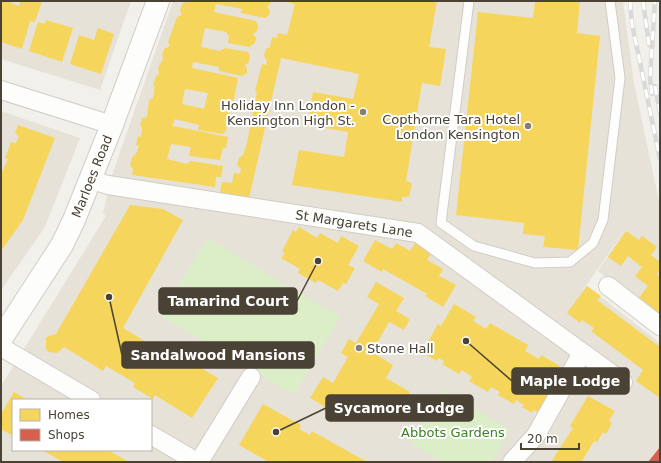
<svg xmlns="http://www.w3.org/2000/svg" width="661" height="463" font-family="'DejaVu Sans',sans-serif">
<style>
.residential{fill:#e6e2d7;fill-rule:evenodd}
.green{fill:#dceec7}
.homes{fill:#f6d55c;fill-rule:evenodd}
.shops{fill:#d6604d}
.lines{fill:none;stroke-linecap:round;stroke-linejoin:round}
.service-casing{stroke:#d0cdc7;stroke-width:11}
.minor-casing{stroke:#d0cdc7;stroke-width:20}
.tertiary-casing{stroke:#d0cdc7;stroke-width:24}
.service{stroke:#fdfdfc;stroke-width:9}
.minor{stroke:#fdfdfc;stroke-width:18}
.tertiary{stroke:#fdfdfc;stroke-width:22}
.rail-casing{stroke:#d9d9d8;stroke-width:4.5}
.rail{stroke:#fff;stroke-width:3;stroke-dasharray:9;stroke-linecap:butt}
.poi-dot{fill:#847f74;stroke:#fff;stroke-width:1.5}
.labels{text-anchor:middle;stroke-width:4;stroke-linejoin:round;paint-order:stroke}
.poi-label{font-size:13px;fill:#494235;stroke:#fff;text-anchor:end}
.street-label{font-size:13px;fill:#494235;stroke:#fff}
.park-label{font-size:13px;fill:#3e8122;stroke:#fff}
.leader{fill:none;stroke:#494235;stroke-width:1.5}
.callout-dot{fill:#494235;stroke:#fff;stroke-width:1.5}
.callout{fill:#494235;stroke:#494235;stroke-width:1.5}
.callout-label{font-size:14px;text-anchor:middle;font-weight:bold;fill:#fff}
</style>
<rect width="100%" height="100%" fill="#f2f0ea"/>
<!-- residential -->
<g class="residential">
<polygon points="1,1 131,1 100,90 1,59"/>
<path d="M173,1H623L634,83L660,206V319L598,271L629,225L583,290L587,286L660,343V447L648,462L1,461V386L106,216L103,213L112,175ZM13,400H151V450H13Z"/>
<polygon points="1,111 80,138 45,227 1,290"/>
</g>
<!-- green -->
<g class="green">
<polygon points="207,238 340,317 294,395 161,316"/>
<polygon points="442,390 510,430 492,462 443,462 411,444"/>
</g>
<!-- homes -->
<g class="homes">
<polygon points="2,1 12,1 11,3 19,6 20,1 42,1 35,22 30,21 22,49 1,42"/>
<path d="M187,1H272L267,7L270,10L269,15L265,18L241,13L242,9L216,4L214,12L256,21L258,26L257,31L253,34L256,38L255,43L249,47L228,43L229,37L226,32L205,28L201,47L220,51L225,48L248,52L250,56L249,62L245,65L247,68V73L242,76L219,71V67L193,62L192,68L238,78L233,105L226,109L230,115L228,120L225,123L227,126L226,131L222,134L198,130L199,125L175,119L173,124V126L228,137L226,148H223L220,160L189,156L191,147L171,144L167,159L187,164L191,161L223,166L221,177H216L215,187L132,175L133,169L130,166L132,157L136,154L139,146L136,145L138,136L141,137L142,128L140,125L142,118L147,117L149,100L153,98L155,86H153L156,76L159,74L158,68L163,59L162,56L164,49L170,46L168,42L177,17L182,15L180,11L182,4ZM185,89L208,93L204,109L182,104Z"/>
<polygon points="284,1 437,1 429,47 446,49 440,86 422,83 406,181 412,183 409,197 402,197 402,202 292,185 299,150 344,157 348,132 307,125 313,92 353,99 359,74 281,58 249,198 220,193 222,182 232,183 234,173 240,174 241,169 237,165 239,158 243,155 246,147 253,113 250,110 252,103 255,102 257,92 255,91 262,64 266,65 267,61 264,56 266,49 270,47 272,37 277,38 278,33 287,35 295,4"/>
<polygon points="535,1 580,1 577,33 600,36 578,250 543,247 545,236 523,234 524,223 456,215 478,12 533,18"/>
<polygon points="46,20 73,28 62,62 29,51 38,22 45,24"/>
<polygon points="98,28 114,34 101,74 70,64 79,35 94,40"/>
<polygon points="18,125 55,138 23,220 1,251 1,174 8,159 5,158 11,142 16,143 19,136 15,133"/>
<polygon points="130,205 163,209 183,220 123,328 173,358 177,354 218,378 192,418 155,395 153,399 133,387 135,383 106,366 103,371 64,347 57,353 49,352 46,349 46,338 49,336 56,334"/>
<polygon points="299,227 317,238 320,233 338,243 341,236 359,246 348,265 355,268 346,284 343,283 338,291 318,280 316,283 298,273 300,269 281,258 285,253 282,251 293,230 296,232"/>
<polygon points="626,231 639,240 642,236 657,247 651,255 660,262 660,270 657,274 660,277 660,316 638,299 648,286 635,276 642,267 628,256 621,266 608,257"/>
<polygon points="375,240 392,249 396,243 410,251 415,243 432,252 427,260 443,269 439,276 456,285 443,307 425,296 427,294 383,269 382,272 363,261"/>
<polygon points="376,282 404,298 396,311 410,319 404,330 389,322 372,352 393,365 386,378 410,392 394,418 369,404 362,415 347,406 341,416 310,398 323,377 333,383 348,357 341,353 349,339 356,343 379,304 367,297"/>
<polygon points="587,286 601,296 597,300 660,347 660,398 636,381 643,370 591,331 594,328 582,320 580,323 567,313"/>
<polygon points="454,304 476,317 473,321 486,329 490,323 528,345 525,351 539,359 541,355 560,366 549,385 553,387 538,412 533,410 532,413 522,407 524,405 516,400 514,404 498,395 500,392 491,387 488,392 469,381 472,377 462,370 459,374 442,364 444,361 439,358 437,361 426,355 428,351 424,349 438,324 441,326"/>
<polygon points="14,392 28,400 13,400 13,436 1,429 1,414"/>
<polygon points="588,396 615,411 609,421 612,423 606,434 603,432 597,442 594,441 582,461 584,462 551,462 573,428 570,426"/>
<polygon points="263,404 301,425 299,429 310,435 312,431 367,462 284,462 281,460 280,462 269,462 239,445"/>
<polygon points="42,450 108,450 129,462 63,462"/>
</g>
<!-- shops -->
<polygon class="shops" points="660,447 660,462 648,462"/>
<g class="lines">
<defs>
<polyline id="service" points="469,1 441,223 474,246 535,263 570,262 593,243 603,220 620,78 610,1"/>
<g id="minor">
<polyline points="1,90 112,125"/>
<path id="s1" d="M89,179L108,185L418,233L623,382"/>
<polyline points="608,286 660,326"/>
<polyline points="1,347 91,400"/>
<polyline points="151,435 197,462"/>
<polyline points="199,462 251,377"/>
<polyline points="512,462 536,435 582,353"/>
</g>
<g id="tertiary">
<path id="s2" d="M1,339L62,245L74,220L112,125L158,1"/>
</g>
</defs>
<!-- service casing -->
<use href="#service" class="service-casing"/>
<!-- minor casing -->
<use href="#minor" class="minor-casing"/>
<!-- tertiary casing -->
<use href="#tertiary" class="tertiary-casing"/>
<!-- service -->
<use href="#service" class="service"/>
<!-- minor -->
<use href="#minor" class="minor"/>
<!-- tertiary -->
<use href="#tertiary" class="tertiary"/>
<defs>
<g id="rail">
<polyline points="630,1 632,24 660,159"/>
<polyline points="643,1 649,45"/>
<polyline points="655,86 660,113"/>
<polyline points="652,94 650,79 655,1"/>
</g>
</defs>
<!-- rail casing -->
<use href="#rail" class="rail-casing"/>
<!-- rail -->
<use href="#rail" class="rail"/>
</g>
<!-- markers -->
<g class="poi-dot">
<circle cx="363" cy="112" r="4"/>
<circle cx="528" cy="126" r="4"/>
<circle cx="359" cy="348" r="4"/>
</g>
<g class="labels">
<!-- poi labels -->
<g class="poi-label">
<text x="355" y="110">Holiday Inn London -<tspan x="355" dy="15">Kensington High St.</tspan></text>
<text x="520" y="124">Copthorne Tara Hotel<tspan x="520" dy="15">London Kensington</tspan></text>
<text x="367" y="353" text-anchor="start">Stone Hall</text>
</g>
<!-- street labels -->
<g class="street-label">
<text dy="5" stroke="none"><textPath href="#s2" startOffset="187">Marloes Road</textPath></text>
<text dy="5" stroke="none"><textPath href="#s1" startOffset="269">St Margarets Lane</textPath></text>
</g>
<!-- park labels -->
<g class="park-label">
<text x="453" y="437">Abbots Gardens</text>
</g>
</g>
<!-- callouts -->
<path class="leader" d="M318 261L297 301M109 297L122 355M466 341L512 381M276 432L326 408"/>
<g class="callout-dot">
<circle cx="318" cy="261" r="4"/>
<circle cx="109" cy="297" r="4"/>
<circle cx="466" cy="341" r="4"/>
<circle cx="276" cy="432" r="4"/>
</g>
<g class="callout">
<rect x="159" y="288" width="138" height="26" rx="4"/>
<rect x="122" y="342" width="192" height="26" rx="4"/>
<rect x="512" y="368" width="117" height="26" rx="4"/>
<rect x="326" y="395" width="147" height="26" rx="4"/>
</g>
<g class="callout-label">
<text x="228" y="306">Tamarind Court</text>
<text x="218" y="360">Sandalwood Mansions</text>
<text x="570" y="386">Maple Lodge</text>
<text x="399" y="413">Sycamore Lodge</text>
</g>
<!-- border -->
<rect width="661" height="463" fill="none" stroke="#494235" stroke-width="4"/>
<!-- legend -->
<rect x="12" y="399" width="140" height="52" fill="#ffffff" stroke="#b6b3ae"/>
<rect x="20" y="409" width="20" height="12" fill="#f6d55c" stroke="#b6b3ae"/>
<text x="48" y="419" font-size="12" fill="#494235">Homes</text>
<rect x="20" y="429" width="20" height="12" fill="#d6604d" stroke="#b6b3ae"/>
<text x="48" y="439" font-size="12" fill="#494235">Shops</text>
<!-- scale -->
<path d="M521 443v6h58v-6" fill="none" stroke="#494235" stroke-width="2"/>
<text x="527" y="443" font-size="12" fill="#494235" stroke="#ffffff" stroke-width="3" paint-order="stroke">20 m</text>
</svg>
